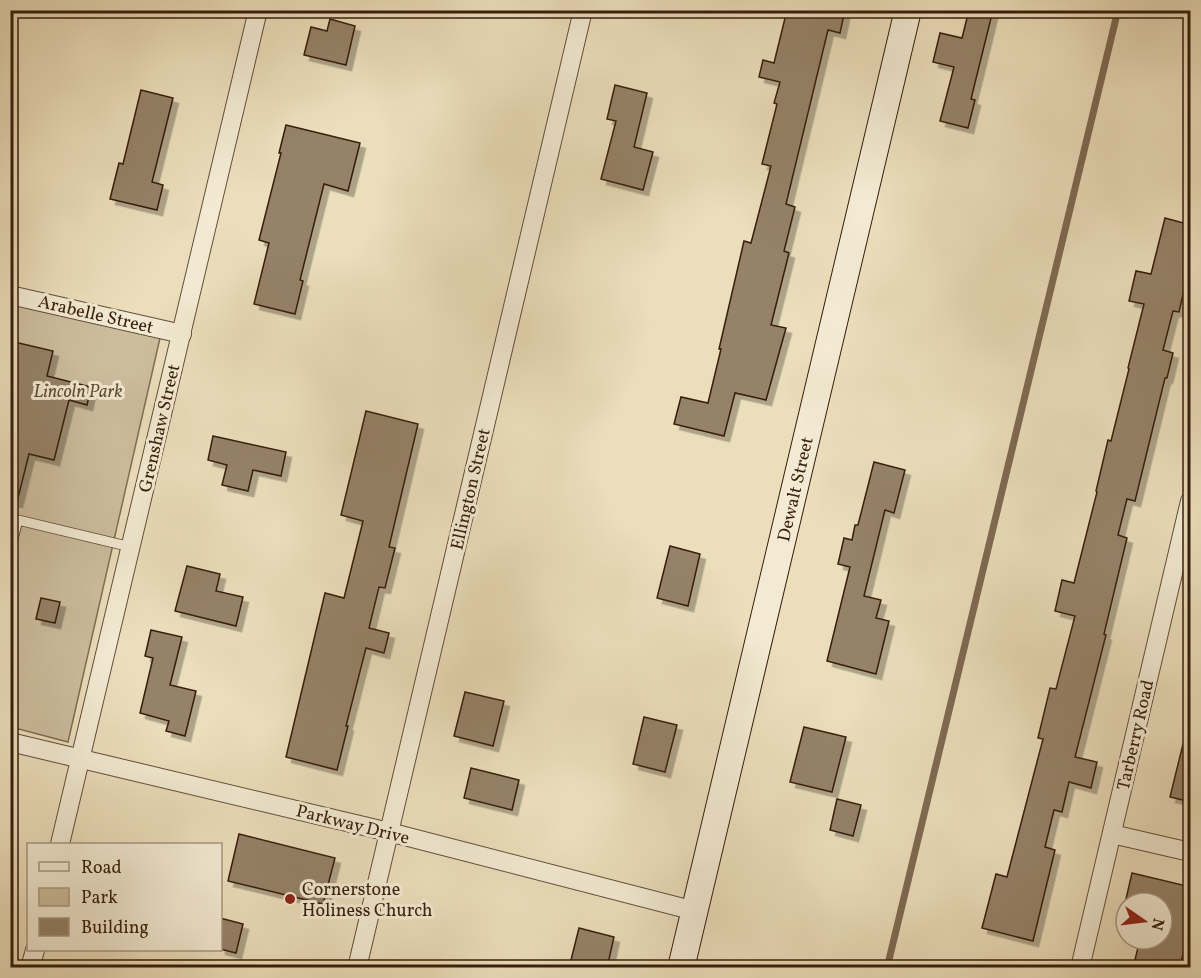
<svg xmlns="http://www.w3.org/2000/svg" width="1201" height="978" font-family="Vollkorn,serif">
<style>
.green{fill:#ccbd9d;stroke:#826e54;stroke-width:1.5}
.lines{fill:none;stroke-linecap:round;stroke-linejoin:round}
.stream{stroke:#7e6a52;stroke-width:7}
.building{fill:#958267;stroke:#371e0c;stroke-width:1.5;filter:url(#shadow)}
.lane-casing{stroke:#644e38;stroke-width:11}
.street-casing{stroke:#644e38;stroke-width:20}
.secondary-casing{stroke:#371e0c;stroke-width:28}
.lane{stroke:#f2ead3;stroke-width:9}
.street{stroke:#f2ead3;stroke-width:18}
.secondary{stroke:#f2ead3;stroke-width:26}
.poi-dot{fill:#8f2418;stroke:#f2ead3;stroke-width:2}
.labels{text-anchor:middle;stroke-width:6;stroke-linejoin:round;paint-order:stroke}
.street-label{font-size:18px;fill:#371e0c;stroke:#f2ead3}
.park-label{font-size:18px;font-style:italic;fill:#644e38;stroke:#f2ead3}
.poi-label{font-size:18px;fill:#371e0c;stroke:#f2ead3;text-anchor:start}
</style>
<defs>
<filter id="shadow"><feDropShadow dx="5.5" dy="5.5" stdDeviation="0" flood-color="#0004"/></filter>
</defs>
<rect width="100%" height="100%" fill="#ebdebb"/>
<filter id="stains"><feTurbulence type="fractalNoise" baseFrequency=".00333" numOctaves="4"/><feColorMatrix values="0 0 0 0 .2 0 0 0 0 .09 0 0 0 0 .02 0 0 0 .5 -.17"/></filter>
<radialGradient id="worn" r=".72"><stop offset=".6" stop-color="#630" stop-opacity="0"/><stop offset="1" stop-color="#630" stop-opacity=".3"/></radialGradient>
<!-- green -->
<polygon class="green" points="10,302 160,338 68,742 11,727"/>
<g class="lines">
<!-- stream -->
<polyline class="stream" points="887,968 1118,10"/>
</g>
<!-- building -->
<g class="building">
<polygon points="787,10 845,10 840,33 828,30 786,204 795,207 784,251 789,253 771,325 786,328 766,400 735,393 724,436 674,424 681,397 708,403 721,349 719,349 744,241 751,243 771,166 762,164 777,104 774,103 780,82 759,77 763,60 774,63"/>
<polygon points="969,10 993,10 971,99 975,100 968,128 940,121 954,67 933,62 940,33 962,38"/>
<polygon points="330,19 355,26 346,65 304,55 311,27 327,31"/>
<polygon points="615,85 647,93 634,147 653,152 643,190 601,179 616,121 607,119"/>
<polygon points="141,90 173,98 152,182 163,185 157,210 110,199 119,163 123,164"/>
<polygon points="286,125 360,143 348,191 324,184 300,280 303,281 295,314 254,304 269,243 259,240 281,153 279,153"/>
<polygon points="1165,218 1191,225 1191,287 1185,286 1179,312 1173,311 1163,350 1173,353 1167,378 1165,378 1135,501 1127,499 1118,535 1127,538 1104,634 1106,635 1075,757 1097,762 1091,788 1069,782 1062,812 1054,810 1045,847 1055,850 1033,941 982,928 996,874 1007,877 1043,739 1038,738 1050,688 1056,689 1075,616 1055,611 1062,580 1074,583 1097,492 1096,491 1108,440 1111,441 1129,369 1128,368 1144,304 1129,301 1136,271 1151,274"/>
<polygon points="10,341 53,351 47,376 91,387 87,405 69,400 54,460 29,454 17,502 10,501"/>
<polygon points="366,411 418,424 389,547 395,548 385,588 379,587 369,628 389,633 384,653 366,648 346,726 348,726 337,770 286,757 325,593 344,598 363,521 341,515"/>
<polygon points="213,436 286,452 281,476 253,470 248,491 222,485 227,465 208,460"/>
<polygon points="874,462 905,470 894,513 885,510 864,596 881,600 876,618 889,621 876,674 827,661 850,567 838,564 844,538 852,540 855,525 858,525"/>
<polygon points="670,546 700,554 688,606 657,598"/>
<polygon points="187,566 220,574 216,591 243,597 236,626 175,611"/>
<polygon points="41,598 60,602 55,623 36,619"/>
<polygon points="151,630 182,637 170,685 196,691 185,736 166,731 169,721 140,713 153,658 145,656"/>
<polygon points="465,692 504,701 493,746 454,736"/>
<polygon points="644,717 677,725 665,772 633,764"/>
<polygon points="804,727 846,737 832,792 790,782"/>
<polygon points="1184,740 1191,741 1191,802 1170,797"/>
<polygon points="471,768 519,780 512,810 464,798"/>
<polygon points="837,799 861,805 853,836 830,830"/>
<polygon points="239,834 335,858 323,904 228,881"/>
<polygon points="1132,873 1191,887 1191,928 1179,968 1133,968 1140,939 1162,939 1162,903 1143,903 1126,899"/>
<polygon points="220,918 243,924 236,953 220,949"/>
<polygon points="579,928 614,937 607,968 569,968"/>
</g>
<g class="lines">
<defs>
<polyline id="lane" points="10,550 18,520 131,547"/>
<g id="street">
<polyline points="10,295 182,334"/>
<polyline points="10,742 389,832 695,911"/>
<polyline points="1112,834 1190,852"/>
<polyline points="60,844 258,10"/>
<polyline points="30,968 35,950"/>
<polyline points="357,968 583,10"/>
<polyline points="1080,968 1190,501"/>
</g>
<polyline id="secondary" points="681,968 908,10"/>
</defs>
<!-- lane casing -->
<use href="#lane" class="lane-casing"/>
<!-- street casing -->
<use href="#street" class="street-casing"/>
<!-- secondary casing -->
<use href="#secondary" class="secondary-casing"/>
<!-- lane -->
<use href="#lane" class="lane"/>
<!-- street -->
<use href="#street" class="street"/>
<!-- secondary -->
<use href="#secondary" class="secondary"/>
</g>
<!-- markers -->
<circle class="poi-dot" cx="290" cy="899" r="6"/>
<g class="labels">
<!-- street labels -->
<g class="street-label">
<text transform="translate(96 314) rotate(13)" y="6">Arabelle Street</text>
<text transform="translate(159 428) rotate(-77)" y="6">Grenshaw Street</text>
<text transform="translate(470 489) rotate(-77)" y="6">Ellington Street</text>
<text transform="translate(795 489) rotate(-77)" y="6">Dewalt Street</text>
<text transform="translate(1135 735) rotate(-77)" y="6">Tarberry Road</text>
<text transform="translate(353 824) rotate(14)" y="6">Parkway Drive</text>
</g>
<!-- park labels -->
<g class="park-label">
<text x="78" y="397">Lincoln Park</text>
</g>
<!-- poi labels -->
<g class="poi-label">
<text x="302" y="895">Cornerstone<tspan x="302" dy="21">Holiness Church</tspan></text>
</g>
</g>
<!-- margin -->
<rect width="1201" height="978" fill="none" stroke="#ebdebb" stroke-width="36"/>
<rect x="12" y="12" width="1177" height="954" fill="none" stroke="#371e0c" stroke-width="3"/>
<rect x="18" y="18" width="1165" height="942" fill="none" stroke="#371e0c" stroke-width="1.5"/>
<!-- legend -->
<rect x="27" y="843" width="195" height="108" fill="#f2ead3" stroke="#a79883" stroke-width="1.5"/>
<rect x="39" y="862" width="30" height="9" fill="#f2ead3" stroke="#a79883" stroke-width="1.5"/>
<text x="81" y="873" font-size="18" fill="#371e0c">Road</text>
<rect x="39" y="888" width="30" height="18" fill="#ccbd9d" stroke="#a79883" stroke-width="1.5"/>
<text x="81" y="903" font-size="18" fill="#371e0c">Park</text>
<rect x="39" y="918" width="30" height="18" fill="#958267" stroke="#a79883" stroke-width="1.5"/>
<text x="81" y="933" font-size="18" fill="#371e0c">Building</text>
<!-- north arrow -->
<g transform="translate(1144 921) rotate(104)"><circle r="28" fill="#f2ead3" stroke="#a79883" stroke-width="1.5"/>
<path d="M0-4.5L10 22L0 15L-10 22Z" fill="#8f2418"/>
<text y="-9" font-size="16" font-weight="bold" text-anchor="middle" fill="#371e0c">N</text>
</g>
<rect width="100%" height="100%" filter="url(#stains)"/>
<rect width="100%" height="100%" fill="url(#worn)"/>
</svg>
